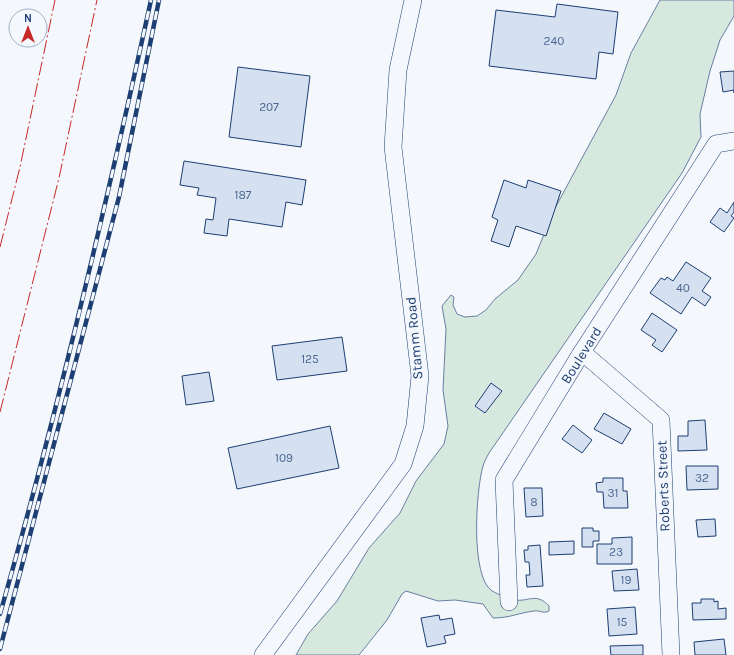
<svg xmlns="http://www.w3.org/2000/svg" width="734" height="655" font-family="Karla,sans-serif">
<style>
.green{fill:#d7e8df;stroke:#687fa3}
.building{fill:#d5e0f0;stroke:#1d3f73}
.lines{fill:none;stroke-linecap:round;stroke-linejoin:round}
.minor-casing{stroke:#1d3f73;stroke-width:18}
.minor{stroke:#f4f7fb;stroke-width:17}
.rail-casing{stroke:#1d3f73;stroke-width:4.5}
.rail{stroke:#f4f7fb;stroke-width:3;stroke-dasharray:9;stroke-linecap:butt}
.power{stroke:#c62828;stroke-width:1;stroke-dasharray:14 3 2 3;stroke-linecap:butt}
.labels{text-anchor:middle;stroke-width:3;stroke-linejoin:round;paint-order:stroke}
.number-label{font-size:12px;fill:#4b6792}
.street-label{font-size:14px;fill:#1d3f73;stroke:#f4f7fb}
</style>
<rect width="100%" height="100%" fill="#f4f7fb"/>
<!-- green -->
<path class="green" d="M660,0H734V16L720,40L710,71L700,114L701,137L682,173L489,453C487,457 484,462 483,466C476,490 470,576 492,591C498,594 509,599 515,600C529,602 536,592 549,606V611C543,614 540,610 534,611C518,613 510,618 493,618L483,604L455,600L438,601L406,591L402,594L387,620L359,655H296L308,634L337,601L369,548L400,513L416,481L444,444L448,426L443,390L446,329L442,306L451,295L454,297L453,305L457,314L465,317L477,316L486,310L495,299L518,280L536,254L554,210L616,95L631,53Z"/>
<!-- building -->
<g class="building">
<polygon points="557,4 618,12 613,54 599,52 596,79 489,66 496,10 555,17"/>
<polygon points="238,67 310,76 301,147 229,137"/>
<polygon points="734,71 734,93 734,90 723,92 720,72"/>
<polygon points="184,161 306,180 302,205 286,202 282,227 229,219 227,236 204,233 206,219 213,220 216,198 197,195 199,188 180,185"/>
<polygon points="504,180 526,188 528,180 561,191 546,236 516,226 509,247 491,241 498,220 492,217"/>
<polygon points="734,202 734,212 731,216 734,218 724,232 710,222 720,208 727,213"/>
<polygon points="686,262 711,278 702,291 711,297 705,306 692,297 681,314 650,293 661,278 665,280 667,277 673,281"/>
<polygon points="652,313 677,330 662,352 652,345 656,340 641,330"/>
<polygon points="342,337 347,371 277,380 272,346"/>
<polygon points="209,372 214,401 186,405 182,376"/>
<polygon points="491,383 502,391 485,413 475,406"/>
<polygon points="604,413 631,429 622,444 594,429"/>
<polygon points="705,420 707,450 678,451 678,436 688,436 688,421"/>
<polygon points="573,425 592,440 582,453 562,439"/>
<polygon points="330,426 339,468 237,489 228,448"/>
<polygon points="686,466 718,466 718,489 687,490"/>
<polygon points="603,478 623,478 623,491 627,491 628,508 604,508 603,492 597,492 596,483 603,482"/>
<polygon points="524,488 542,488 543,516 526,517"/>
<polygon points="715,519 716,536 698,537 696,520"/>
<polygon points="582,528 593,528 593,531 599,531 599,541 593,541 593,547 582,547"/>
<polygon points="632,537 632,564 597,564 597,544 612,544 612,538"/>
<polygon points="574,541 574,554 549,555 549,542"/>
<polygon points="540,545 543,586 527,587 526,575 530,575 529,562 525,562 524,550 528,550 528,546"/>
<polygon points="637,569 639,590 614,591 612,571"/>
<polygon points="701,599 714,599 714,602 718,601 718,609 726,608 726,619 693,620 692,603 701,603"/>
<polygon points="635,607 637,634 609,636 607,609"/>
<polygon points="439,615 440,620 452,618 455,634 444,636 446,643 427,647 421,618"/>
<polygon points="724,639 726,655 695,655 694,642"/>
<polygon points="643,645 643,655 611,655 610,646"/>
</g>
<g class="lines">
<defs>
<g id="minor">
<polyline points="582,352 661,420 671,655"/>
<polyline points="509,602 504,480 582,352 716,144 734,141"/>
<polyline points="263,655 403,464 415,426 420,376 393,147 398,70 413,0"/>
</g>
</defs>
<!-- minor casing -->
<use href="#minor" class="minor-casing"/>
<!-- minor -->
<use href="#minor" class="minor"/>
<defs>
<g id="rail">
<path d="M0,614C58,411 106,206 151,0"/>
<polyline points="0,649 119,197 159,0"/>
</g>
</defs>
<!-- rail casing -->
<use href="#rail" class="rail-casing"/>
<!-- rail -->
<use href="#rail" class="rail"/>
<!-- power -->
<g class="power">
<polyline points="0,247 20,167 55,0"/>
<polyline points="0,412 59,178 97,0"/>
</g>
</g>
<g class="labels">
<!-- number labels -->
<g class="number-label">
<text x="554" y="45">240</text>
<text x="269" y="111">207</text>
<text x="243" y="199">187</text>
<text x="683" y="292">40</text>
<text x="310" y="363">125</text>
<text x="284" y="462">109</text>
<text x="702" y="482">32</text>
<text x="613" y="497">31</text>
<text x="534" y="506">8</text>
<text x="616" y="556">23</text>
<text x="626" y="584">19</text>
<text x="622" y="626">15</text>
</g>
<!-- street labels -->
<g class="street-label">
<text transform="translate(414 338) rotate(-95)" y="5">Stamm Road</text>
<text transform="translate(581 355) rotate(-58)" y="5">Boulevard</text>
<text transform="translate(663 486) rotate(-92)" y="5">Roberts Street</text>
</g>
</g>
<!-- north arrow -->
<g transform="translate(28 28)"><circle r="19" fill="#f4f7fb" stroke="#9eadc5"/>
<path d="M0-3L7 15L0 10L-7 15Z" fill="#c62828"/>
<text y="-6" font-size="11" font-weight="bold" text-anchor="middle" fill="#1d3f73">N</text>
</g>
</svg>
